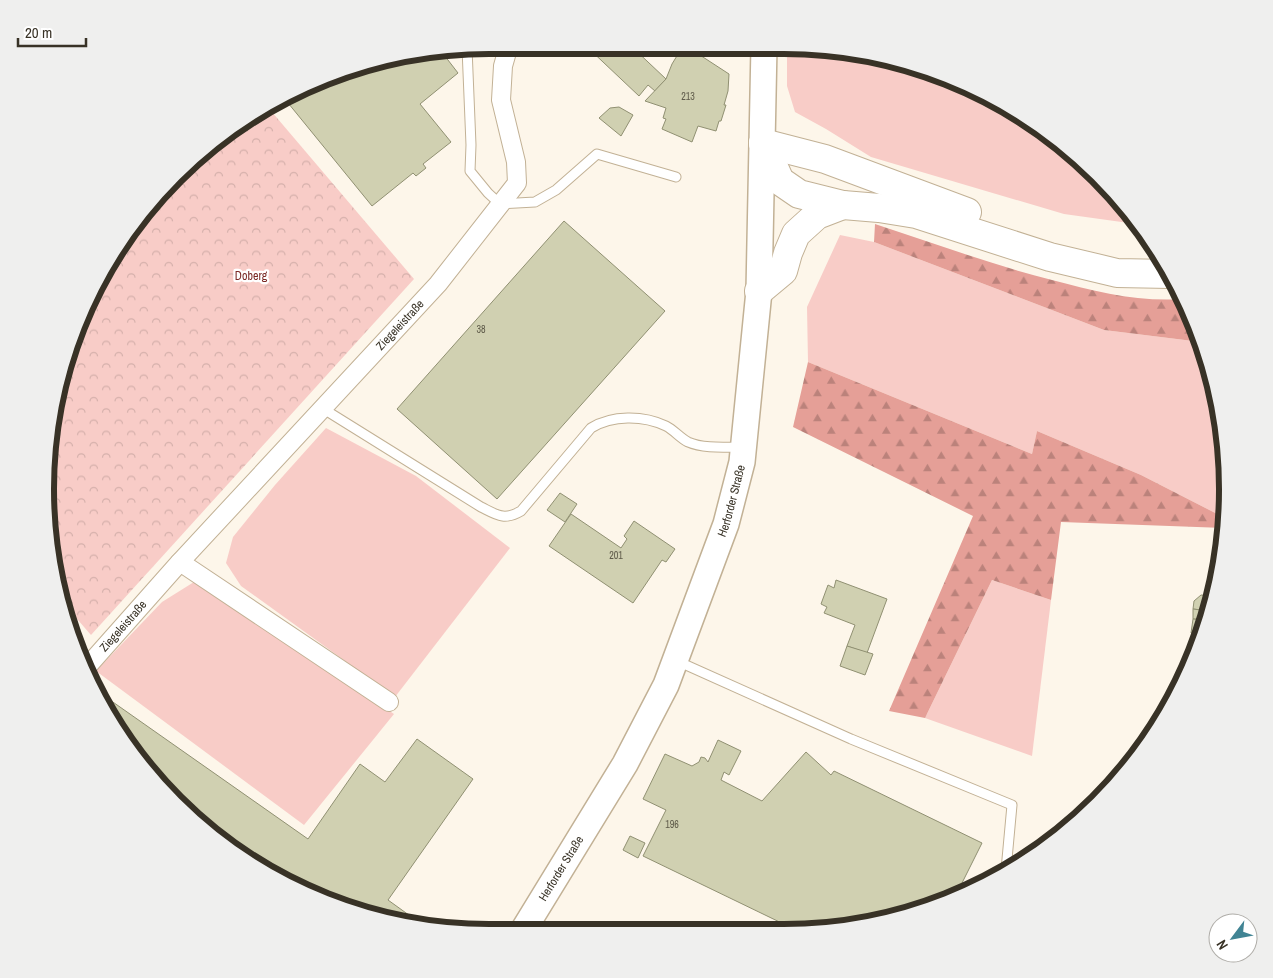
<svg xmlns="http://www.w3.org/2000/svg" width="1273" height="978" font-family="'Archivo Narrow',sans-serif">
<style>
.grass{fill:#f8ccc7}
.forest{fill:url(#forest-firs)}
.park{fill:url(#park-crowns)}
.building{fill:#d0d0b1;stroke:#909072}
.lines{fill:none;stroke-linecap:round;stroke-linejoin:round}
.lane-casing{stroke:#c2b195;stroke-width:11}
.street-casing{stroke:#c2b195;stroke-width:20}
.secondary-casing{stroke:#c2b195;stroke-width:28}
.highway-casing{stroke:#c2b195;stroke-width:30}
.lane{stroke:#fff;stroke-width:9}
.street{stroke:#fff;stroke-width:18}
.secondary{stroke:#fff;stroke-width:25}
.highway{stroke:#fff;stroke-width:28}
.labels{text-anchor:middle;stroke-width:4.5;stroke-linejoin:round;paint-order:stroke}
.number-label{font-size:10px;fill:#5e5a49}
.park-label{font-size:12px;fill:#7b2925;stroke:#fff}
.street-label{font-size:12px;fill:#383226;stroke:#fff}
.rim{fill:none;stroke:#383226;stroke-width:6}
</style>
<defs>
<pattern id="forest-firs" width="22" height="20" patternUnits="userSpaceOnUse" patternTransform="scale(1.25)"><rect width="22" height="20" fill="#e59f97"/><path d="M5 1l3.5 6h-7zM16 11l3.5 6h-7z" fill="#bb827b"/></pattern>
<pattern id="park-crowns" width="20" height="18" patternUnits="userSpaceOnUse" patternTransform="scale(1.25)"><rect width="20" height="18" fill="#f8ccc7"/><path d="M2 6a3 3 0 1 1 6 0M12 15a3 3 0 1 1 6 0" fill="none" stroke="#d5b0ab"/></pattern>
</defs>
<rect width="100%" height="100%" fill="#fdf6ea"/>
<!-- grass -->
<g class="grass">
<polygon points="787,46 813,46 899,60 981,91 1054,137 1136,224 1064,214 871,157 826,129 795,112 787,86"/>
<polygon points="840,235 874,242 1104,330 1201,342 1220,403 1228,489 1225,518 1141,475 1037,431 1032,454 808,362 807,307"/>
<polygon points="326,428 416,476 510,548 395,697 241,586 226,563 233,537 275,485"/>
<polygon points="992,580 1051,600 1032,756 925,718"/>
<polygon points="194,582 394,714 304,825 96,671 162,602"/>
</g>
<!-- forest -->
<g class="forest">
<path d="M875,224C934,243 992,265 1052,280C1097,292 1137,302 1184,299L1194,319L1201,342L1104,330L874,242Z"/>
<polygon points="808,362 1032,454 1037,431 1141,475 1225,518 1224,528 1061,522 1051,600 992,580 925,718 889,711 973,516 793,427"/>
</g>
<!-- park -->
<polygon class="park" points="266,105 414,279 91,635 64,604 45,489 60,374 104,267 175,175"/>
<!-- building -->
<g class="building">
<polygon points="585,45 630,45 666,79 655,91 648,85 639,96"/>
<polygon points="683,46 686,46 729,74 728,91 724,105 726,105 721,121 719,121 716,131 698,126 692,142 662,129 666,119 663,118 666,108 645,101 666,79 672,64"/>
<polygon points="441,51 458,73 420,104 451,142 423,164 426,168 416,176 413,173 372,206 284,98 374,60"/>
<polygon points="619,107 633,115 621,136 599,118 610,108"/>
<polygon points="564,221 665,311 497,499 397,409"/>
<polygon points="560,493 577,504 565,522 547,510"/>
<polygon points="571,514 621,548 627,539 624,536 634,521 675,549 666,562 662,560 633,603 549,546"/>
<polygon points="1211,563 1221,564 1219,576 1215,590 1208,590"/>
<polygon points="836,580 887,599 867,653 847,646 855,625 824,613 827,607 821,604 828,585 834,588"/>
<polygon points="1201,595 1213,596 1209,611 1193,609 1194,601"/>
<polygon points="1193,609 1209,611 1206,620 1193,619"/>
<polygon points="1193,619 1206,620 1202,634 1191,633"/>
<polygon points="847,646 873,654 865,675 840,666"/>
<polygon points="110,700 308,839 360,764 385,782 417,739 473,779 388,900 427,928 319,899 243,858 175,803 120,735 105,706"/>
<polygon points="718,740 741,751 729,775 724,772 721,780 762,801 806,752 831,775 834,771 982,843 956,895 927,909 842,929 794,929 643,856 666,810 643,799 665,754 692,766 699,762 701,757 705,758 708,762"/>
<polygon points="630,836 645,843 638,858 623,850"/>
</g>
<g class="lines">
<defs>
<g id="lane">
<polyline points="467,48 471,145 470,171 488,193 500,204 535,202 556,190 597,154 676,177"/>
<path d="M322,408L481,507C497,515 504,521 521,511L591,428C612,415 643,415 666,426C674,430 680,438 688,442C704,449 725,447 742,447"/>
<polyline points="677,661 851,739 1012,805 1006,870"/>
</g>
<g id="street">
<polyline points="180,562 389,702"/>
<path id="s1" d="M86,668L180,562L438,284L517,183L516,162L501,100L503,66L509,45"/>
</g>
<g id="secondary">
<path id="s2" d="M524,929L625,764L666,685L726,524L742,462L759,291L764,46"/>
</g>
<g id="highway">
<polyline points="763,143 780,181 799,194 843,205 879,208 916,214 1050,257 1117,273 1170,274"/>
<polyline points="763,143 825,159 967,212"/>
<polyline points="759,291 783,271 788,253 796,234 817,215 843,205"/>
</g>
</defs>
<!-- lane casing -->
<use href="#lane" class="lane-casing"/>
<!-- street casing -->
<use href="#street" class="street-casing"/>
<!-- secondary casing -->
<use href="#secondary" class="secondary-casing"/>
<!-- highway casing -->
<use href="#highway" class="highway-casing"/>
<!-- lane -->
<use href="#lane" class="lane"/>
<!-- street -->
<use href="#street" class="street"/>
<!-- secondary -->
<use href="#secondary" class="secondary"/>
<!-- highway -->
<use href="#highway" class="highway"/>
</g>
<g class="labels">
<!-- number labels -->
<g class="number-label">
<text x="688" y="100">213</text>
<text x="481" y="333">38</text>
<text x="616" y="559">201</text>
<text x="672" y="828">196</text>
</g>
<!-- park labels -->
<g class="park-label">
<text x="251" y="280">Doberg</text>
</g>
<!-- street labels -->
<g class="street-label">
<text dy="4" stroke="none"><textPath href="#s1" startOffset="465">Ziegeleistraße</textPath></text>
<text dy="4" stroke="none"><textPath href="#s2" startOffset="478">Herforder Straße</textPath></text>
<text dy="4" stroke="none"><textPath href="#s1" startOffset="56">Ziegeleistraße</textPath></text>
<text dy="4" stroke="none"><textPath href="#s2" startOffset="71">Herforder Straße</textPath></text>
</g>
</g>
<!-- crop -->
<path d="M0 0H1273V978H0ZM489 54H784A435 435 0 0 1 1219 489V489A435 435 0 0 1 784 924H489A435 435 0 0 1 54 489V489A435 435 0 0 1 489 54Z" fill="#efefee" fill-rule="evenodd"/>
<path class="rim" d="M489 54H784A435 435 0 0 1 1219 489V489A435 435 0 0 1 784 924H489A435 435 0 0 1 54 489V489A435 435 0 0 1 489 54Z"/>
<!-- north arrow -->
<g transform="translate(1233 938) rotate(238)"><circle r="24" fill="#ffffff" stroke="#afada8"/>
<path d="M0-4L9 19L0 12L-9 19Z" fill="#418494"/>
<text y="-8" font-size="14" font-weight="bold" text-anchor="middle" fill="#383226">N</text>
</g>
<!-- scale -->
<path d="M18 38v8h68v-8" fill="none" stroke="#383226" stroke-width="2.5"/>
<text x="25" y="38" font-size="15" fill="#383226" stroke="#ffffff" stroke-width="4" paint-order="stroke">20 m</text>
</svg>
